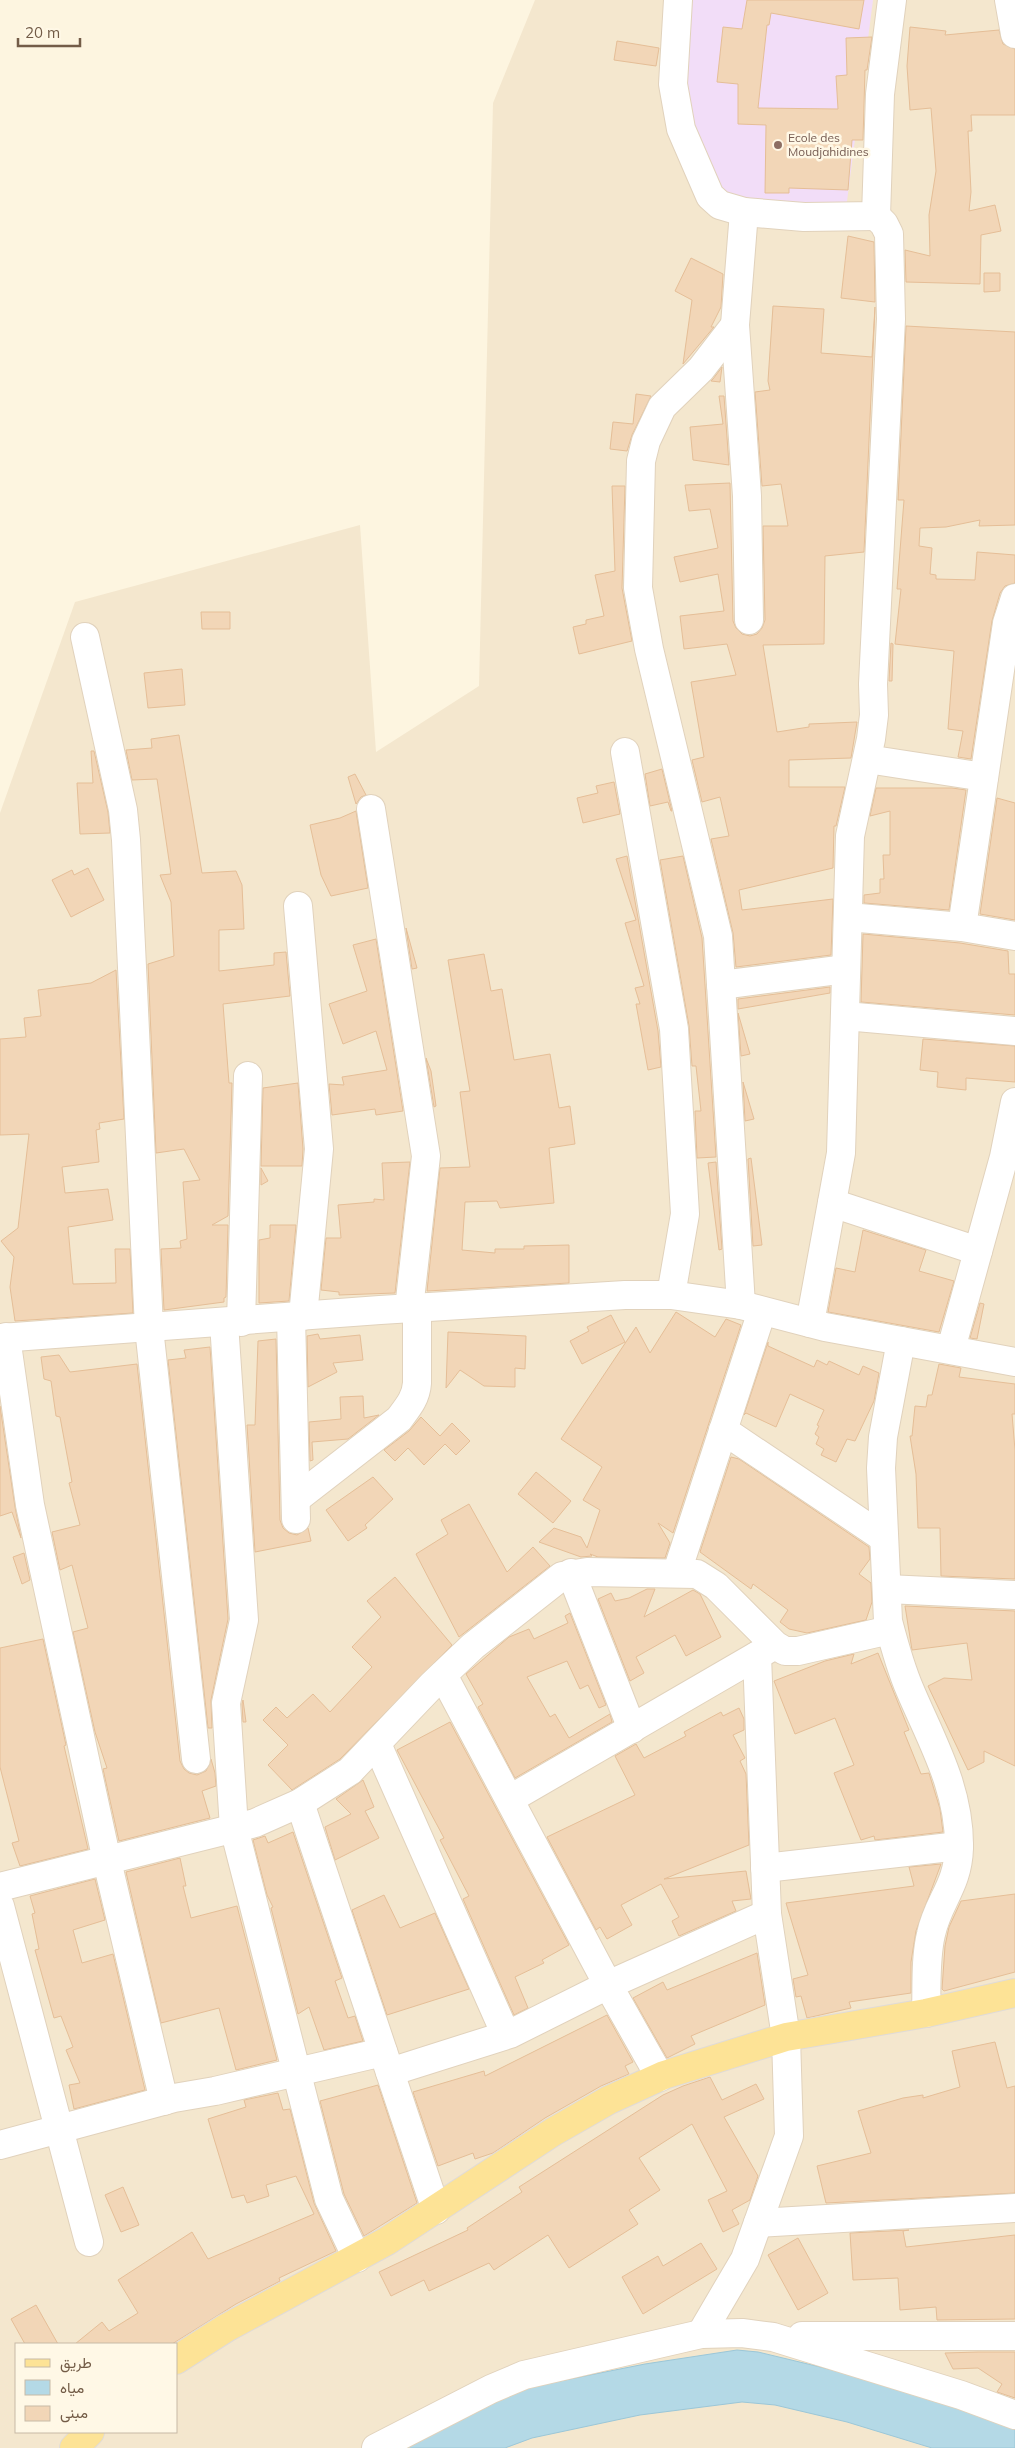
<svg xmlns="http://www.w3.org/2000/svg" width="1015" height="2448" font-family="Mulish,Vazirmatn,sans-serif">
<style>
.residential{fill:#f4e7ce;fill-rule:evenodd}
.education{fill:#f2ddf8}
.water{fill:#b4d9e6;stroke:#9bc7d8}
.building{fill:#f2d6b7;stroke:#e5be97}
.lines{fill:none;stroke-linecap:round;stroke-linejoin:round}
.minor-casing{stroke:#e1d2bc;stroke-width:30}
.major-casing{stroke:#e0dbd7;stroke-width:30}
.minor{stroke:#fff;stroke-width:28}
.major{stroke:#fde396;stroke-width:28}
.education-dot{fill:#8d6e63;stroke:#fff8e6;stroke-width:2}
.labels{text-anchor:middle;stroke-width:5;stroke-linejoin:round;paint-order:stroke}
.education-label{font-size:12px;fill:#785e54;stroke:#fff8e6;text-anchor:start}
</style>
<rect width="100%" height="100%" fill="#fdf5e0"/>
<!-- residential -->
<path class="residential" d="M535,0H1015V2448H0V813L75,602L360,525L376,752L479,686L493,103ZM16,2344H176V2432H16Z"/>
<!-- education -->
<polygon class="education" points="689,0 873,0 846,209 723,196 682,94"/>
<!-- water -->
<polygon class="water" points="737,2350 758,2352 920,2391 1015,2424 1015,2448 932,2448 847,2422 775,2405 742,2402 640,2415 532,2438 505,2448 395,2448 510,2391 645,2364"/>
<!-- building -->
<g class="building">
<polygon points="747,0 864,0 859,29 771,13 769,25 767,25 758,108 838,109 836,76 847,75 846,38 872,37 867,70 865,70 863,140 852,140 848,190 789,188 789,193 765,193 766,125 738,124 738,84 717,82 723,27 742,29"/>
<polygon points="910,27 946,31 945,35 999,30 1003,44 1015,49 1015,115 971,115 972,131 968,131 971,192 969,211 995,205 1001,231 981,235 980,284 906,282 905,250 930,256 929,215 936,171 931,108 910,110 907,66"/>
<polygon points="617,41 659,48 656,66 614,60"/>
<polygon points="848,236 874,242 875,302 841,298"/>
<polygon points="691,258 723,274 721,307 711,327 714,327 683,364 692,300 675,291"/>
<polygon points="984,273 1000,273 1000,291 984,292"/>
<polygon points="773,306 824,309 821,353 872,357 875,307 864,552 825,556 824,644 763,645 777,732 809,727 809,724 857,722 851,758 789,760 789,787 845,787 836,826 834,826 833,868 739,890 742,910 833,899 831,955 736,967 733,933 711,839 729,836 720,797 702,802 692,760 704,757 691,682 736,675 727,644 684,649 680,616 724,611 718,574 680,582 674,557 718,548 710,509 689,511 685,485 730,483 733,621 736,628 742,634 750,636 757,634 762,628 765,620 763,526 788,526 781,484 762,486 755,392 770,390 768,381"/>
<polygon points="906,326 1015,332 1015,525 979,526 980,520 946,527 920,528 919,546 932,548 930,574 936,575 936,579 975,580 977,552 1015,555 1015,583 1005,586 1000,593 992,621 971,759 958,757 963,731 948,729 954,651 895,644 901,589 897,589 904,500 898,500"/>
<polygon points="722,367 720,382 711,381 713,379"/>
<polygon points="636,394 651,396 632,435 627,451 610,449 613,422 633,424"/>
<polygon points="719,396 724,396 729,465 693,460 690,427 723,424"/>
<polygon points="612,486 625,486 622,588 632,641 579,654 573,627 586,624 586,620 604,616 595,575 615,571"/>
<polygon points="201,612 230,612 230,629 202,629"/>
<polygon points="891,643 893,644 892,681 889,681"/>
<polygon points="182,669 185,705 148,708 144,673"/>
<polygon points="179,735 202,873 236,871 242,885 244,929 219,930 219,971 274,965 274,953 286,952 290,996 223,1004 229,1083 232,1083 228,1216 212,1225 228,1225 226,1297 224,1298 224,1302 164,1310 161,1249 181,1248 180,1241 187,1239 183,1182 200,1180 184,1149 156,1153 148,964 174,956 171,902 160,875 171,874 157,779 132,780 126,750 152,748 151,739"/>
<polygon points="91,751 94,751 108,812 110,833 80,834 77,783 93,783"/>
<polygon points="662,769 672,811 671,811 668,802 650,806 645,774"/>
<polygon points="355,774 366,795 361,797 356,804 348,777"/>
<polygon points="614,782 620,814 583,823 577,798 598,793 596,786"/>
<polygon points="876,788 952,788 966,790 949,910 864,903 864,895 880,893 880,879 884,879 883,855 890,855 890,811 870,816"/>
<polygon points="997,798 1015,803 1015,920 980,914"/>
<polygon points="356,811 368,888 331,896 321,875 310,825 340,818"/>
<polygon points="627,856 658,1031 661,1067 648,1070 636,1004 640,1004 635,988 644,986 625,923 636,920 616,859"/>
<polygon points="683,856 702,938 716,1157 697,1158 695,1111 701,1111 696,1066 692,1066 689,1026 660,860"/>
<polygon points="88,868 104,900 71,917 52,880 72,870 74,875"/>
<polygon points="406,928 417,968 412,969"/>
<polygon points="863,934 960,943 1008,951 1009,974 1015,974 1015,1015 861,1002"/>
<polygon points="376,939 403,1111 376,1115 375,1109 332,1115 329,1084 344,1085 342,1077 387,1070 376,1031 343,1044 329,1004 367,991 353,945"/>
<polygon points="484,954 491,991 502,989 514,1060 550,1054 559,1108 570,1106 575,1144 549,1148 554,1203 500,1208 497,1201 465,1202 462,1250 495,1253 495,1249 524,1249 524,1246 569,1245 569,1283 427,1291 440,1168 470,1167 460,1092 470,1091 448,960"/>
<polygon points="116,970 124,1119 99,1123 100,1129 96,1130 99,1162 62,1167 65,1193 108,1189 113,1220 68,1227 73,1284 116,1283 115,1249 130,1249 133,1313 15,1321 10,1287 14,1257 1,1241 18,1228 29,1134 0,1135 0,1039 26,1037 24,1018 41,1016 38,990 91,983"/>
<polygon points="830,987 830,993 738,1009 738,999"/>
<polygon points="738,1013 750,1054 741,1056"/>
<polygon points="923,1039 1015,1046 1015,1082 966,1078 966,1090 937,1087 938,1072 920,1070"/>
<polygon points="426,1058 431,1071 436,1106 434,1107"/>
<polygon points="743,1082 754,1119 745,1121"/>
<polygon points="298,1083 303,1149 302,1166 261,1166 263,1088"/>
<polygon points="751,1158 762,1245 753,1246 748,1159"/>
<polygon points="410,1162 395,1293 339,1295 339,1292 321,1290 326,1238 341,1238 338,1205 374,1202 374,1199 384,1200 382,1163"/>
<polygon points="716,1162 722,1249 719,1250 708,1163"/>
<polygon points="261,1168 268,1181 261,1185"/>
<polygon points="270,1225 296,1225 289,1301 259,1303 259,1240 270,1238"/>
<polygon points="863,1230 926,1250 919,1271 954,1281 939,1332 828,1312 836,1268 855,1272"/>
<polygon points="980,1303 984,1304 977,1339 970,1338"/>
<polygon points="676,1312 715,1337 726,1319 741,1325 673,1533 658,1523 670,1543 665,1558 598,1557 590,1554 592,1556 581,1557 539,1542 554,1528 581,1537 587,1548 600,1510 583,1500 602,1467 561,1439 636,1327 650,1353"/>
<polygon points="611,1315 625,1342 582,1364 570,1341 589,1331 587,1327"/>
<polygon points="448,1332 526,1336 525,1369 515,1368 515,1387 484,1386 460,1370 446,1388"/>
<polygon points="318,1334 320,1339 360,1335 363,1360 333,1363 337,1372 308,1387 307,1336"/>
<polygon points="276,1339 280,1520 283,1528 289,1533 297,1535 308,1528 311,1541 255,1552 247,1425 255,1425 258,1341"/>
<polygon points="768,1342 768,1346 814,1367 817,1360 827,1365 829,1361 859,1375 863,1366 879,1373 874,1401 855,1441 847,1439 836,1462 821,1455 824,1449 816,1444 819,1437 815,1434 819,1426 817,1425 824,1410 790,1394 776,1427 746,1413 744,1415"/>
<polygon points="210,1347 228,1619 211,1700 212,1728 208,1728 168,1360 186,1358 184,1350"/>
<polygon points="59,1355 70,1372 137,1364 180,1761 184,1769 189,1773 197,1775 206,1771 211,1759 215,1773 216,1786 202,1791 210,1818 119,1841 103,1769 107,1768 95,1732 73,1632 88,1628 72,1565 60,1570 52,1532 80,1525 69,1483 72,1482 60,1417 56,1416 51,1381 44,1379 41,1357"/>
<polygon points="939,1364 961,1368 959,1377 1015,1384 1015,1414 1012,1414 1015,1450 1015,1579 941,1576 940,1528 918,1528 916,1474 910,1436 912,1436 915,1406 926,1407 928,1395 932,1395"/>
<polygon points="363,1396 364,1418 379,1415 348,1439 312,1442 313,1460 310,1461 309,1422 341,1419 340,1397"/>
<polygon points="0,1406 15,1507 21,1538 12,1512 0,1516"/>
<polygon points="421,1417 440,1436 452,1423 470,1441 456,1455 445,1444 424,1465 408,1448 395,1461 384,1450 409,1431"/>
<polygon points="731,1457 739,1459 869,1547 870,1559 859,1574 871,1583 872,1602 866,1620 807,1633 789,1629 780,1622 788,1610 753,1584 751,1589 700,1552"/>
<polygon points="536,1472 571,1501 553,1523 518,1494"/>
<polygon points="373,1477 393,1499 365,1525 367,1528 348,1541 326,1510"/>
<polygon points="469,1504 507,1572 533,1547 550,1566 459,1637 416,1554 448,1534 441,1520"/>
<polygon points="24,1553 30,1580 22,1584 13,1557"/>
<polygon points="395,1577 452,1645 340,1759 292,1790 268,1765 288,1745 263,1720 276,1707 287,1718 313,1694 330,1712 372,1667 352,1647 381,1617 367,1601"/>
<polygon points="647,1589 655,1589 644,1617 693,1590 700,1594 721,1637 686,1656 675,1635 636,1657 644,1673 630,1681 598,1599 611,1593 615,1601 629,1598"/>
<polygon points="905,1606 1015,1611 1015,1766 984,1751 984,1762 968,1770 928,1686 944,1678 972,1680 967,1643 912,1650"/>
<polygon points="570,1613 606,1705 599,1708 588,1685 580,1689 567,1661 527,1677 550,1717 555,1714 569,1738 610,1714 612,1722 515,1778 478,1707 483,1704 466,1674 509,1637 529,1629 534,1639 568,1623 565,1616"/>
<polygon points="43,1639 66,1745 64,1746 88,1849 20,1866 12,1843 19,1841 0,1767 0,1648"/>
<polygon points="878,1653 909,1730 904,1732 921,1774 929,1773 940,1809 943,1832 875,1840 874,1836 861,1840 834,1773 854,1765 835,1718 795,1734 774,1681 825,1661 854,1654 851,1664"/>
<polygon points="243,1700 246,1722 243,1722 242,1704"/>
<polygon points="739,1708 744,1719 744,1730 733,1735 745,1758 740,1761 746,1774 749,1845 664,1879 746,1871 751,1899 732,1901 736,1911 679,1936 672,1921 679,1917 661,1884 621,1905 632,1925 607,1939 600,1927 596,1930 547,1837 635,1795 615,1756 636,1744 644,1758 686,1736 684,1732 721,1712 723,1716"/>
<polygon points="450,1722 569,1945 542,1960 544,1963 515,1977 528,2008 514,2015 463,1899 469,1896 440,1840 444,1838 397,1750"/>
<polygon points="363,1780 374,1807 365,1811 379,1838 335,1860 325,1827 351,1814 336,1799"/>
<polygon points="293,1832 342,1978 335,1981 348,2018 355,2016 363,2041 324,2050 309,2007 298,2014 271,1908 273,1907 267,1895 253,1840 265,1836 268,1843"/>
<polygon points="180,1858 186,1886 183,1886 191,1918 237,1906 277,2060 236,2070 219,2008 161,2023 126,1872"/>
<polygon points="941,1864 916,1931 911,1962 911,1993 849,2002 851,2008 807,2018 801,1996 796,1997 793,1979 808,1975 786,1903 914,1886 909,1867"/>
<polygon points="95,1879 105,1920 73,1930 82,1963 113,1954 145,2090 74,2109 69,2085 80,2083 66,2050 73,2047 61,2016 54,2018 35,1950 39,1949 32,1914 35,1913 30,1896"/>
<polygon points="1015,1894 1015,1972 944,1991 942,1989 945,1946 949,1927 961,1901"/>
<polygon points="384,1895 400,1928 435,1913 469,1989 387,2015 352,1910"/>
<polygon points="757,1953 765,2005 691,2036 695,2044 667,2058 633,1998 663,1982 667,1990"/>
<polygon points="607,2015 633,2062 625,2066 629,2074 601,2086 545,2118 493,2153 475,2159 473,2153 438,2166 413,2092 484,2071 485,2076"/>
<polygon points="995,2042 1007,2088 1015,2086 1015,2193 826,2203 817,2166 871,2153 858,2111 903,2098 923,2095 923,2098 960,2087 952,2051"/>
<polygon points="710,2077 722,2100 756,2084 764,2099 724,2117 758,2176 750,2200 732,2210 739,2224 723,2232 708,2200 727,2191 692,2124 639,2158 660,2190 629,2210 638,2224 569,2268 548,2235 494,2270 489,2263 429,2291 424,2280 391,2296 379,2272 468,2230 467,2228 522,2192 519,2187 663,2095 683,2086"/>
<polygon points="378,2085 417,2203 364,2236 344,2194 320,2101"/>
<polygon points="278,2093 283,2110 290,2109 314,2203 336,2251 279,2278 280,2281 236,2304 172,2344 75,2344 102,2322 109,2331 138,2313 118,2280 192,2232 208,2259 314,2214 296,2176 266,2185 269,2196 247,2203 244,2195 232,2198 208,2119 246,2107 244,2100"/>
<polygon points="123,2187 139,2225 121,2232 105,2195"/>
<polygon points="909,2230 903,2231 906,2247 1015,2235 1015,2319 937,2320 936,2307 900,2310 898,2278 853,2280 850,2233"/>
<polygon points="798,2238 828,2293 798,2310 768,2255"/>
<polygon points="701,2243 717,2269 643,2314 622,2277 658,2256 663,2266"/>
<polygon points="36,2305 58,2344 25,2344 11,2319"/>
<polygon points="978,2352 1015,2352 1015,2398 997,2392 1002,2384 978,2368 953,2369 945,2353"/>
</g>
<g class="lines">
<defs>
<g id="minor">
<polyline points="678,0 673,84 681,129 710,196 720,205 744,212 804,217 876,216 880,94 892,0"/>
<polyline points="1009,0 1015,34"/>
<polyline points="744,212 735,325 747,496 749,620"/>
<polyline points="735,325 701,369 662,407 646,441 641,461 638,588 649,649 718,936 741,1305"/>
<polyline points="85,637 123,810 126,840 149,1328 196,1759"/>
<polyline points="625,752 674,1029 685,1214 671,1295"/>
<polyline points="867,759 984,777"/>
<polyline points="371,809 426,1156 409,1309"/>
<polyline points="298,906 319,1149 303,1316"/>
<polyline points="848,917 962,927 1015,936"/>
<polyline points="962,927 1007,623 1015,598"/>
<polyline points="721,985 846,969"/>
<polyline points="845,1016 1015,1031"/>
<polyline points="832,1203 978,1251"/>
<polyline points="291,1317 296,1519"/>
<polyline points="241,1322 248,1076"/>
<polyline points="224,1323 244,1620 226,1703 234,1828 329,2199 357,2258"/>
<polyline points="810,1323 841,1153 850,836 871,739 874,715 873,684 891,319 889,234 884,224 876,216"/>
<polyline points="6,1337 30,1505 107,1861 164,2101"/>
<polyline points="0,1338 380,1310 625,1295 671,1295 741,1305 825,1327 1015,1362"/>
<path d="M901,1341L883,1437L881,1468L888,1621C894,1644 900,1667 910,1690C932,1742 960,1789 959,1848C958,1886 938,1901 931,1934C925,1959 927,1987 926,2013"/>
<polyline points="951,1349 1004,1157 1015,1102"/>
<polyline points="723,1430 884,1538"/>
<path d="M296,1499L399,1419C408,1407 416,1398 417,1383V1308"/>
<polyline points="677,1572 762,1311"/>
<polyline points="571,1573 632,1729"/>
<polyline points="887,1589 1015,1595"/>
<polyline points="443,1675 608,1985 660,2077"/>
<polyline points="377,1744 505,2033"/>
<polyline points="510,1799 770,1648"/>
<polyline points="300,1803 436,2210"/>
<polyline points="765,1868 959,1846"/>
<polyline points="0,1887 255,1823 300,1803 350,1771 432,1685 473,1646 562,1576 587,1572 697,1574 716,1586 775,1645 785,1651 798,1651 890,1630"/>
<polyline points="0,1906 89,2242"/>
<polyline points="390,2072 510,2034 608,1985 767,1914"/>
<polyline points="0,2145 174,2098 215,2091 383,2052"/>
<polyline points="758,2223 1015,2208"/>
<polyline points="701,2334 745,2259 789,2136 786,2037 767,1914 757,1656"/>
<polyline points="802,2336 1015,2336"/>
<polyline points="376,2448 491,2389 524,2375 701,2334 742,2333 773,2337 961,2395 1015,2415"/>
</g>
<g id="major">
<polyline points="176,2360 226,2328 387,2241 553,2132 609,2100 664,2075 786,2037 926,2013 1015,1993"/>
<polyline points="74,2448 90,2432"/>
</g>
</defs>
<!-- minor casing -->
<use href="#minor" class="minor-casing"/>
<!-- major casing -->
<use href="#major" class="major-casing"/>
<!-- minor -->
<use href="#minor" class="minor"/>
<!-- major -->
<use href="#major" class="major"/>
</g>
<!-- markers -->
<circle class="education-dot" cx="778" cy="145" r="5"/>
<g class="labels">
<!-- education labels -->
<g class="education-label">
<text x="788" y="142">Ecole des<tspan x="788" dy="14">Moudjahidines</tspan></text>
</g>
</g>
<!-- legend -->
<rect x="15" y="2343" width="162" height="90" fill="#fff8e6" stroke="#c7baa6"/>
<rect x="25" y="2359" width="25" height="8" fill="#fde396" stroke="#c7baa6"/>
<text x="60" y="2368" font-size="15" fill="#735c47">طريق</text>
<rect x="25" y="2380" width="25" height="15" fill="#b4d9e6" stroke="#c7baa6"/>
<text x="60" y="2393" font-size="15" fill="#735c47">مياه</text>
<rect x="25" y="2406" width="25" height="15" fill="#f2d6b7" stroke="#c7baa6"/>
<text x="60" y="2418" font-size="15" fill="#735c47">مبنى</text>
<!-- scale -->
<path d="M18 38v8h62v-8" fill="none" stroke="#735c47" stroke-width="2.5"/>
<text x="25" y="38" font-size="15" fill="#735c47" stroke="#fff8e6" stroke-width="4" paint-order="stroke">20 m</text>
</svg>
